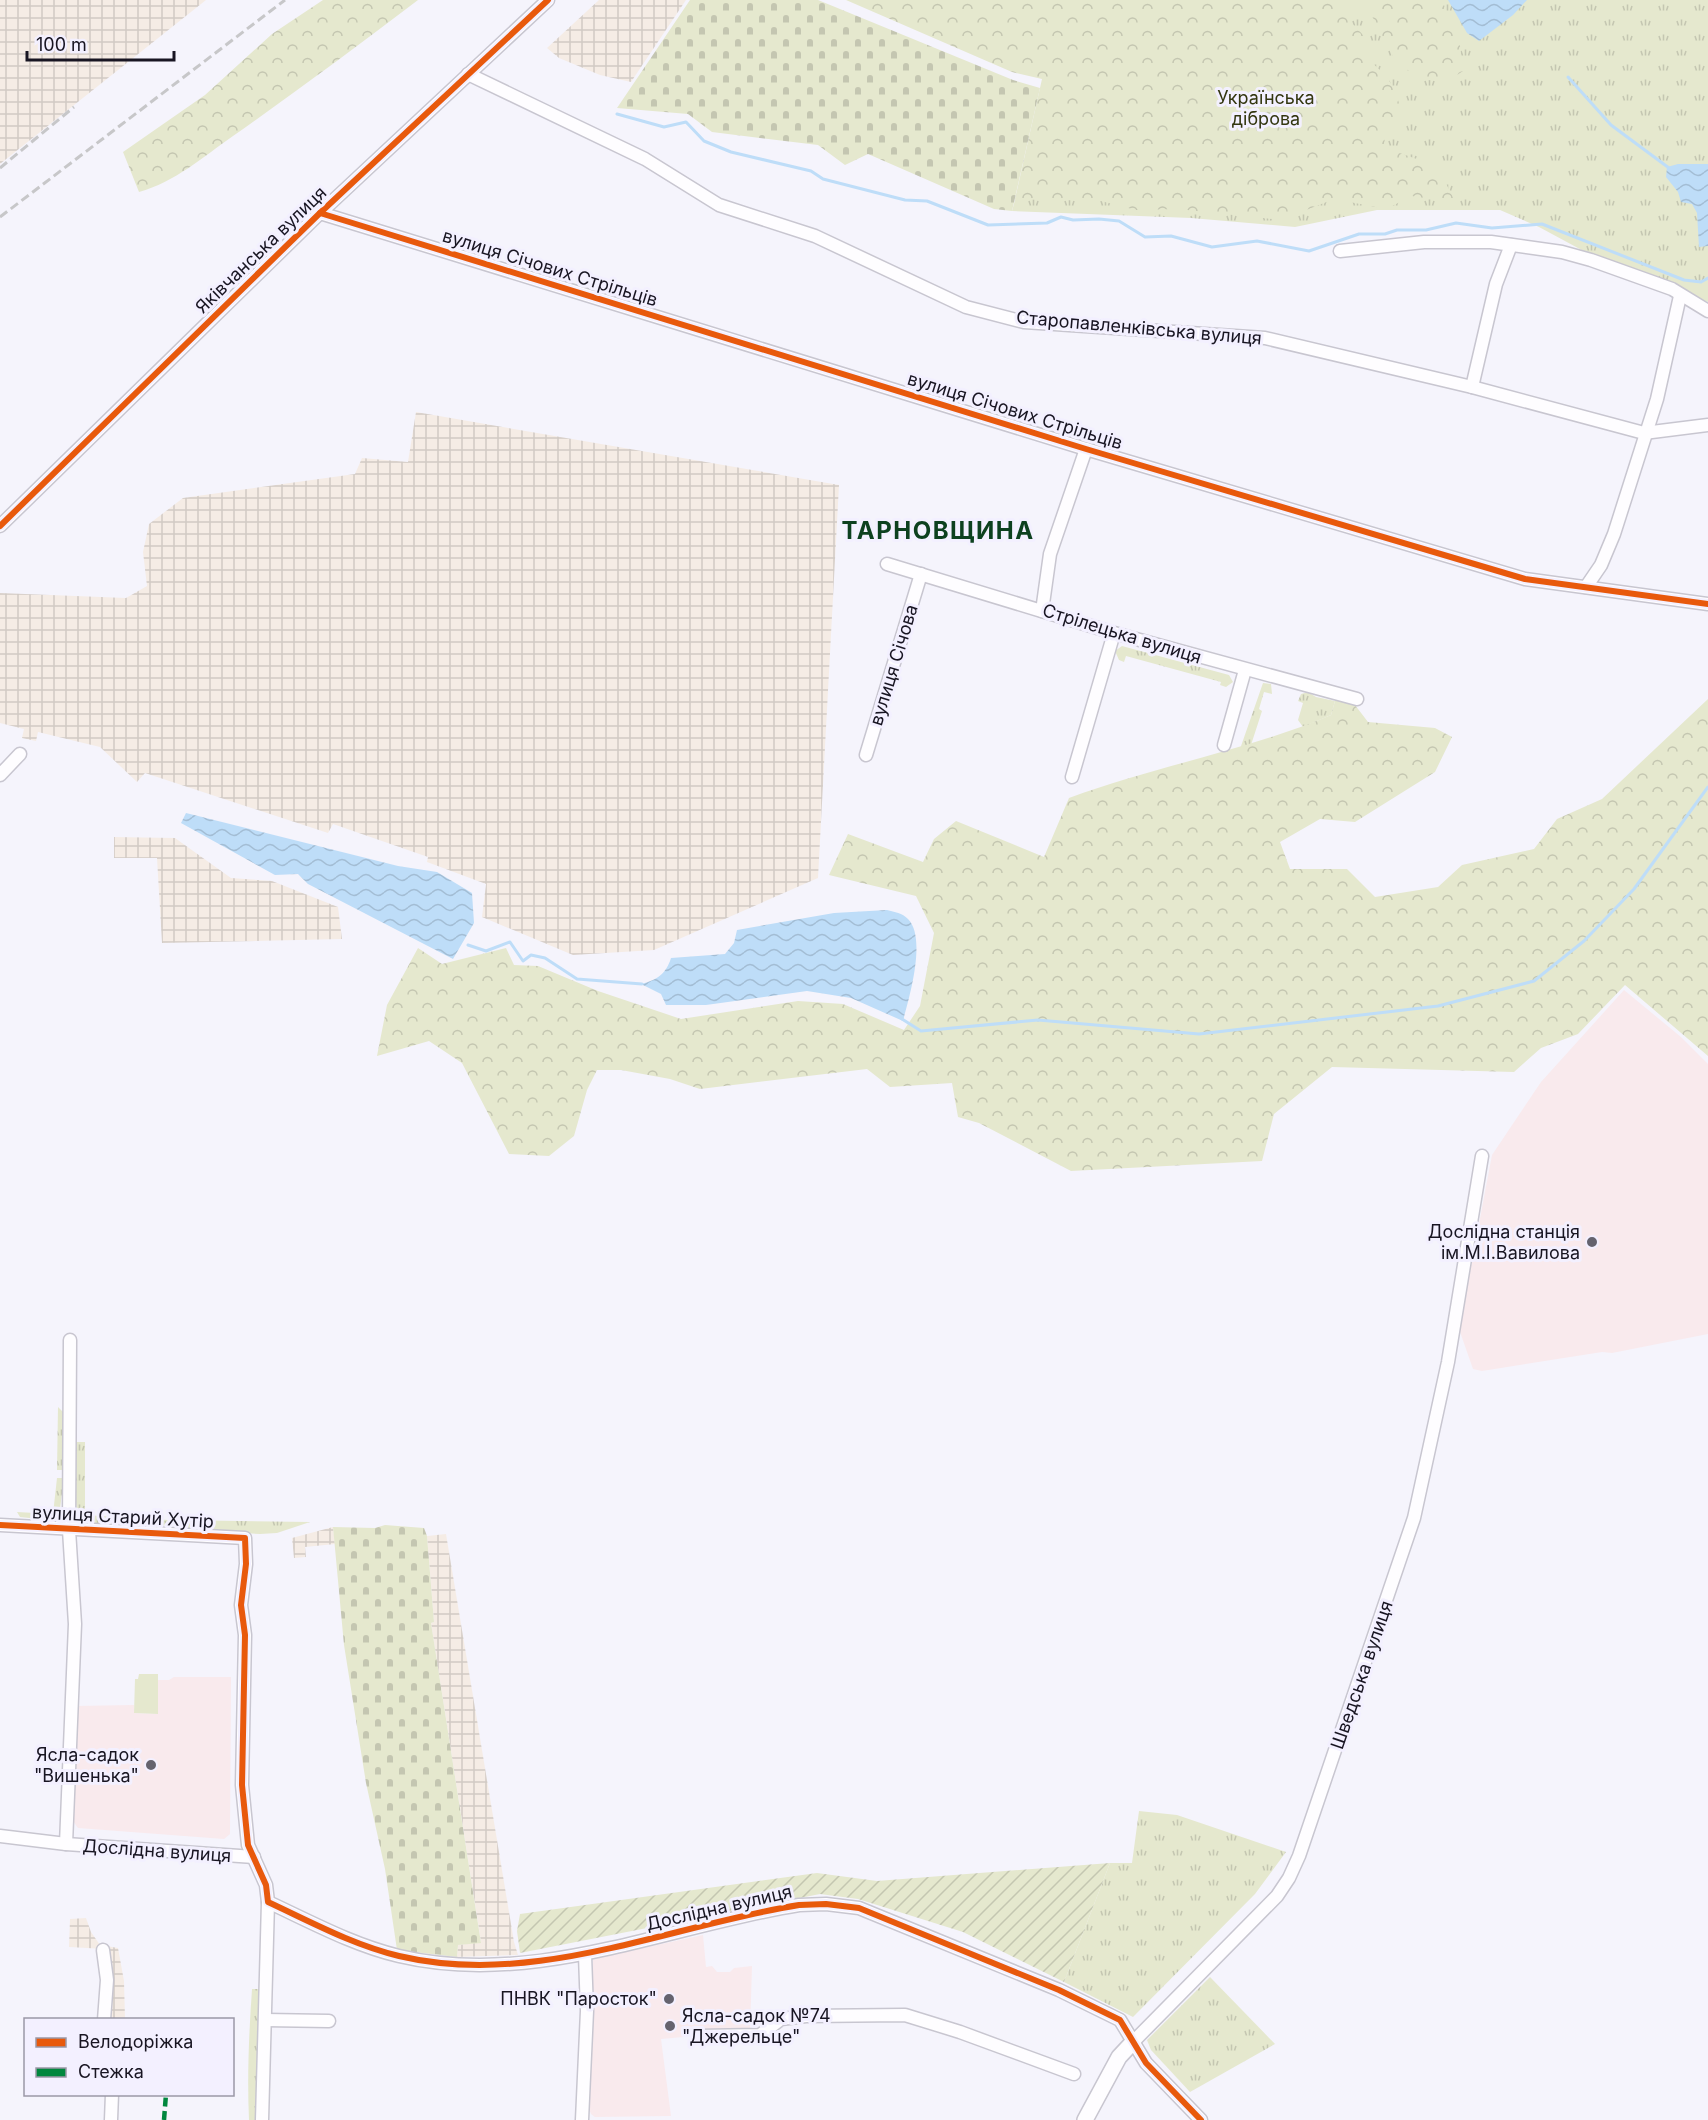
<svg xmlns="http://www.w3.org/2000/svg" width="1708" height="2120" font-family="Inter,sans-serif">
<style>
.industrial{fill:url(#industrial-grid)}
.education{fill:#f9eaed}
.grass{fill:url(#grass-tufts)}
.forest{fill:url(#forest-crowns)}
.cemetery{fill:url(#cemetery-stones)}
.garden{fill:url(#garden-furrows)}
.pitch{fill:#e5e8ce}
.water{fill:url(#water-waves)}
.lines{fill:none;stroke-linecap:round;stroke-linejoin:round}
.stream{stroke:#beddf8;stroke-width:3}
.minor-casing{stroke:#c8c6d0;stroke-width:15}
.tertiary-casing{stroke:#c8c6d0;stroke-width:18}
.minor{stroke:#fefdff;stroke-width:12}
.tertiary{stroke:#fefdff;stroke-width:15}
.rail{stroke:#c7c7c9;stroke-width:3;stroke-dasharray:9 4.5;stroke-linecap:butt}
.quiet{stroke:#00873e;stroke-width:4.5;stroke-dasharray:9 4.5;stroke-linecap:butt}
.cycleway-casing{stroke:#f3f0ff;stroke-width:10}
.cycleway{stroke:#e8590c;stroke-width:6}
.poi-dot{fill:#65636e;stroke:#f3f0ff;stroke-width:2}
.labels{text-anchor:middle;stroke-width:6;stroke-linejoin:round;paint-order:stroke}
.park-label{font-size:18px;fill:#333610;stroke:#f3f0ff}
.street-label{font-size:18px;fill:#181522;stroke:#f3f0ff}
.poi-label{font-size:18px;fill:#181522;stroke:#f3f0ff;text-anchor:end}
.district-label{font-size:24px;font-weight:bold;letter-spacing:1.5px;fill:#0d411f;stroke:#f3f0ff}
</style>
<defs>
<pattern id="industrial-grid" width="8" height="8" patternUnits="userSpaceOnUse" patternTransform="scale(1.5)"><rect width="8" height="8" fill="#f5ece5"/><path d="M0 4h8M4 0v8" fill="none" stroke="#d1cac4"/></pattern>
<pattern id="grass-tufts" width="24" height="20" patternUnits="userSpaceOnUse" patternTransform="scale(1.5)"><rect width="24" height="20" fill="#e5e8ce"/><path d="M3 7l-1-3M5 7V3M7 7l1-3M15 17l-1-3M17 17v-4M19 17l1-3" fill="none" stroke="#c4c6b1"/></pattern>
<pattern id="forest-crowns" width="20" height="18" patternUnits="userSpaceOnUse" patternTransform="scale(1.5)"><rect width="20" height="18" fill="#e5e8ce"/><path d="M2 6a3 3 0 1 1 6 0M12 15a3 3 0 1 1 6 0" fill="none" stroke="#c4c6b1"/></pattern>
<pattern id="cemetery-stones" width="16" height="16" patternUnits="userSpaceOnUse" patternTransform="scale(1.5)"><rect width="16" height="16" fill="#e5e8ce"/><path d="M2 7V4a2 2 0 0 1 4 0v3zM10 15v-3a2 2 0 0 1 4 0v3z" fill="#c4c6b1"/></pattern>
<pattern id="garden-furrows" width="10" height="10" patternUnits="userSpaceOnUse" patternTransform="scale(1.5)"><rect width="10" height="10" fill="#e5e8ce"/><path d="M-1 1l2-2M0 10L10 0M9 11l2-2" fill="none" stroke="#c4c6b1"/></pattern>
<pattern id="water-waves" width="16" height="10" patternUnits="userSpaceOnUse" patternTransform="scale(1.5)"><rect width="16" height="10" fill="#beddf8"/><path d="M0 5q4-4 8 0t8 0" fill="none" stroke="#a3bdd4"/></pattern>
</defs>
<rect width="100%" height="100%" fill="#f5f4fc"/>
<!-- industrial -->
<g class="industrial">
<polygon points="0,0 206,0 0,164"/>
<polygon points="599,0 686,0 631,82 600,75 559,58 547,48"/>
<polygon points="416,412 839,485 818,878 654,950 573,955 482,917 486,884 427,862 428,857 333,824 328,833 145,773 137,782 100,747 38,732 36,741 22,738 24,729 0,723 0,593 126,598 147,586 143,552 149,524 183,498 355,474 362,458 408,462"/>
<polygon points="114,837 175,838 231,878 272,881 338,907 342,939 162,943 157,858 114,858"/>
<polygon points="333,1527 335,1544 305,1547 306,1557 294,1558 292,1538"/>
<polygon points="446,1534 514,1942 518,1955 457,1957 458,1945 481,1942 431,1623 434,1622 427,1536"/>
<polygon points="86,1918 91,1932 100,1945 118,1948 124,1981 125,2019 108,2019 105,1949 69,1947 70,1919"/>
</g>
<!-- education -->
<g class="education">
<polygon points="1624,990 1681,1037 1708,1064 1708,1334 1612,1353 1602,1352 1482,1371 1473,1369 1459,1329 1492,1155 1541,1082"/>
<polygon points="174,1677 231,1677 230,1834 224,1839 78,1828 70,1817 74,1706 134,1705 134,1713 157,1714 158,1680 169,1680"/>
<polygon points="703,1935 706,1967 712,1966 717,1972 730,1972 734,1968 752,1966 750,2031 661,2039 671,2116 595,2117 591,2114 587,2104 593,1959"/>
</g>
<!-- grass -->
<g class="grass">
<polygon points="871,0 1708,0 1708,302 1602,261 1539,227 1500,210 1377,210 1295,227 1191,218 1012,211 1048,77"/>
<polygon points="1122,646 1229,675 1233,682 1226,687 1220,685 1221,682 1126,656 1124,662 1119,660 1115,651"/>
<polygon points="1263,683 1271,684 1272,694 1264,692 1259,709 1262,711 1251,745 1240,749"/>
<polygon points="1308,692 1316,697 1335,701 1331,715 1303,727 1298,720 1303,703 1298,701 1301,694"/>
<polygon points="58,1407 66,1415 65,1470 57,1470"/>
<polygon points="73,1442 85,1442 85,1515 168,1520 167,1526 82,1523 77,1520"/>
<polygon points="57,1478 64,1478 59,1516 48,1520 20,1517 17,1512 53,1514"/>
<polygon points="174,1520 310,1522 277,1533 260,1534 175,1529"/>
<polygon points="1139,1811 1177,1815 1286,1852 1255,1894 1133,2017 1064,1982 1110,1863 1132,1863"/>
<polygon points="1210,1977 1275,2044 1190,2092 1151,2050 1147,2040"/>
<path d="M252,1989H260L257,2120H249C247,2075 249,2033 252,1989Z"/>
</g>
<!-- forest -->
<g class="forest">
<path d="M323,0H418C357,46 296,92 233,136C203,157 175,182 139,192L123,152L205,95L272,34Z"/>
<path d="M846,0H1345L1346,17L1363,35L1364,56C1388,76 1395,83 1402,115L1384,130L1385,148L1437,166L1456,203L1412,196L1386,209L1334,199L1281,220L1178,209L1136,210L1101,201L1015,199L1042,79L1012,72Z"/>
<polygon points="1368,0 1442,0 1460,46 1463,71 1448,81 1425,80 1397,64 1372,16"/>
<path d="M1357,699L1355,705L1368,722L1435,728L1452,737L1435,772L1355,822L1320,819L1280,842L1290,869H1347L1375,897L1438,887L1462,865L1534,849L1557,819L1602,799L1708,699V1056L1625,985L1578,1034L1541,1048L1514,1072L1332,1067L1274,1114L1262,1161L1071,1171L979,1123L958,1117L952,1083L890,1087L867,1069L700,1089L670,1079L621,1070H597L587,1090L574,1136L549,1156L509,1154L462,1063L429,1041L377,1056L387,1005L418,948L442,964L506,948L514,965L538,966L598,991L681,1019L798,1001L843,1004L904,1030L920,1006L934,933L916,896L829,875L848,834L923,862L934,839L956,821L1044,857L1069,798C1155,766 1246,751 1331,715L1335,701Z"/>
</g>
<!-- cemetery -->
<g class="cemetery">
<polygon points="690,0 818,0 1013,80 1040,88 1012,211 994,209 868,154 845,165 818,145 712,132 688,114 617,108"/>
<polygon points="385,1525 424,1528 427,1536 434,1622 431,1623 481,1943 458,1945 457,1957 397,1950 385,1869 366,1783 344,1645 333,1527 375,1528"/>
</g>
<!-- garden -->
<polygon class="garden" points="1110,1863 1064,1982 963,1932 858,1899 820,1894 520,1953 517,1931 520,1914 817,1873 877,1881"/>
<!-- pitch -->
<polygon class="pitch" points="139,1674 158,1674 158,1714 134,1713 135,1679 138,1679"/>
<!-- water -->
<g class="water">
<polygon points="1448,0 1527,0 1513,15 1479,41 1467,33"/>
<polygon points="1678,164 1708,164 1708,246 1699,247 1697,213 1692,204 1681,202 1678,192 1666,177 1667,167"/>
<polygon points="186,813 398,866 437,872 472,893 474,923 453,959 308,884 298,874 275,875 181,823"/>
<path d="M887,910C895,912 902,913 908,919C927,938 909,998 903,1021L851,998L807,991L706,1005H666L661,994L641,984C657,980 666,974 671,958L725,954L734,943L737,930L834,913Z"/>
</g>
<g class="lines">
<!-- stream -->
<g class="stream">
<polyline points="1568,77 1611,125 1669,168"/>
<polyline points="617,114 664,127 686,122 704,141 731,152 811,171 823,179 905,200 927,201 988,225 1047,223 1061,217 1073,220 1099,219 1119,221 1145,237 1171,236 1212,247 1257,241 1309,251 1359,234 1385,234 1397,230 1426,230 1456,223 1492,228 1542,224 1684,280 1701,282 1708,278"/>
<polyline points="468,945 486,951 510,942 523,961 531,955 545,958 577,979 642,984"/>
<polyline points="902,1019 921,1031 1038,1020 1199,1034 1438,1006 1534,981 1584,941 1634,889 1708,787"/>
</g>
<defs>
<g id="minor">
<polyline points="468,74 645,159 719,205 815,236 966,307 1024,322 1265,338 1472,387 1644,433 1708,425"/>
<polyline points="320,213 1086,449 1525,579 1708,604"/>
<polyline points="1340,251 1424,242 1491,242 1562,252 1591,260 1672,289 1708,311"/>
<polyline points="1472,387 1496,284 1511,245"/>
<polyline points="0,526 320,213 548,0"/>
<polyline points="887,564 1114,633 1357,699"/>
<polyline points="1586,587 1601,565 1614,534 1657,399 1680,296"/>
<polyline points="1042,611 1050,554 1086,449"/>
<polyline points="1224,745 1245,670"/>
<polyline points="866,755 921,574"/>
<polyline points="0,775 20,754"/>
<polyline points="1072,777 1114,633"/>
<path d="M0,1525L245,1538L246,1564L241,1605L245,1635L242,1785L248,1845L266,1885L268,1902C311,1922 353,1945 399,1956C534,1988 668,1926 799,1905L826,1904L859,1908L1059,1990L1120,2020L1146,2063L1201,2120"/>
<polyline points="0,1836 66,1844 254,1857"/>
<polyline points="66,1844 75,1624 69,1530 70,1340"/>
<polyline points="103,1950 107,1980 104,2020"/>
<polyline points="265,2020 329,2021"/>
<polyline points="698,2036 760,2035 781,2019 806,2016 905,2015 960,2032 1074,2074"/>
<polyline points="1133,2042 1277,1896 1289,1878 1299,1856 1414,1518 1448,1362 1482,1156"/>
<polyline points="111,2120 112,2094"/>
<polyline points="262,2120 268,1902"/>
<polyline points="582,2120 587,2011 585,1955"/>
</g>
<polyline id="tertiary" points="1085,2120 1119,2057 1133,2042"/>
</defs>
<!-- minor casing -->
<use href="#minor" class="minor-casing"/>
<!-- tertiary casing -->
<use href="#tertiary" class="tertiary-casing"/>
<!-- minor -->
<use href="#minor" class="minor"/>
<!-- tertiary -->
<use href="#tertiary" class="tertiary"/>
<!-- rail -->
<g class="rail">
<polyline points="0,168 74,107"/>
<polyline points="0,217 285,0"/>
</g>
<!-- quiet -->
<polyline class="quiet" points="164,2120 166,2094"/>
<defs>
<g id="cycleway">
<polyline points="320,213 1086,449 1525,579 1708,604"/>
<polyline points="0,526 320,213 548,0"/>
<path d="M0,1525L245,1538L246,1564L241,1605L245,1635L242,1785L248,1845L266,1885L268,1902C311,1922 353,1945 399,1956C534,1988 668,1926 799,1905L826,1904L859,1908L1059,1990L1120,2020L1146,2063L1201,2120"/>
</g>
</defs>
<!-- cycleway casing -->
<use href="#cycleway" class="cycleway-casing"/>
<!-- cycleway -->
<use href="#cycleway" class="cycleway"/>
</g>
<!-- markers -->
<g class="poi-dot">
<circle cx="1592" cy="1242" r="6"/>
<circle cx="151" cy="1765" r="6"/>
<circle cx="669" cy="1999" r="6"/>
<circle cx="670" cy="2026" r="6"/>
</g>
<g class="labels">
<!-- park labels -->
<g class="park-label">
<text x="1266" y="104">Українська<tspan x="1266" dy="21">діброва</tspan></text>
</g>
<!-- street labels -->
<g class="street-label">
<text transform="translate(261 250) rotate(-44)" y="6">Яківчанська вулиця</text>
<text transform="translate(550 268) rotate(17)" y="6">вулиця Січових Стрільців</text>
<text transform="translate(1139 328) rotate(5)" y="6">Старопавленківська вулиця</text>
<text transform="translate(1015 411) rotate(17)" y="6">вулиця Січових Стрільців</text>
<text transform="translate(1122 634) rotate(17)" y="6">Стрілецька вулиця</text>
<text transform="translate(894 665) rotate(-73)" y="6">вулиця Січова</text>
<text transform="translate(123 1517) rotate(3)" y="6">вулиця Старий Хутір</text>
<text transform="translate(1362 1675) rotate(-71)" y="6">Шведська вулиця</text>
<text transform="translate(157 1851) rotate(4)" y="6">Дослідна вулиця</text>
<text transform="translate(719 1908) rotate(-13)" y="6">Дослідна вулиця</text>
</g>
<!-- poi labels -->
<g class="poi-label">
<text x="1580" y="1238">Дослідна станція<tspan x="1580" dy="21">ім.М.І.Вавилова</tspan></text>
<text x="139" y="1761">Ясла-садок<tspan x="139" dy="21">"Вишенька"</tspan></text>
<text x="657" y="2005">ПНВК "Паросток"</text>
<text x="682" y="2022" text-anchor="start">Ясла-садок №74<tspan x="682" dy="21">"Джерельце"</tspan></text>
</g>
<!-- district labels -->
<g class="district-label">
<text x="938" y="539">ТАРНОВЩИНА</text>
</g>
</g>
<!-- legend -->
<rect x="24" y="2018" width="210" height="78" fill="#f3f0ff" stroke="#9b98a7" stroke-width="1.5"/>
<rect x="36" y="2038" width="30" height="9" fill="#e8590c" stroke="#9b98a7" stroke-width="1.5"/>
<text x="78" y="2048" font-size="18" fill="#181522">Велодоріжка</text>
<rect x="36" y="2068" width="30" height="9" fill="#00873e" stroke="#9b98a7" stroke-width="1.5"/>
<text x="78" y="2078" font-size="18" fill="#181522">Стежка</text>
<!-- scale -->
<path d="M27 51v9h147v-9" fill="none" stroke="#181522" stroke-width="3"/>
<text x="36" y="51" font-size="18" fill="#181522" stroke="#f3f0ff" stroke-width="4.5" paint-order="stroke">100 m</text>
</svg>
